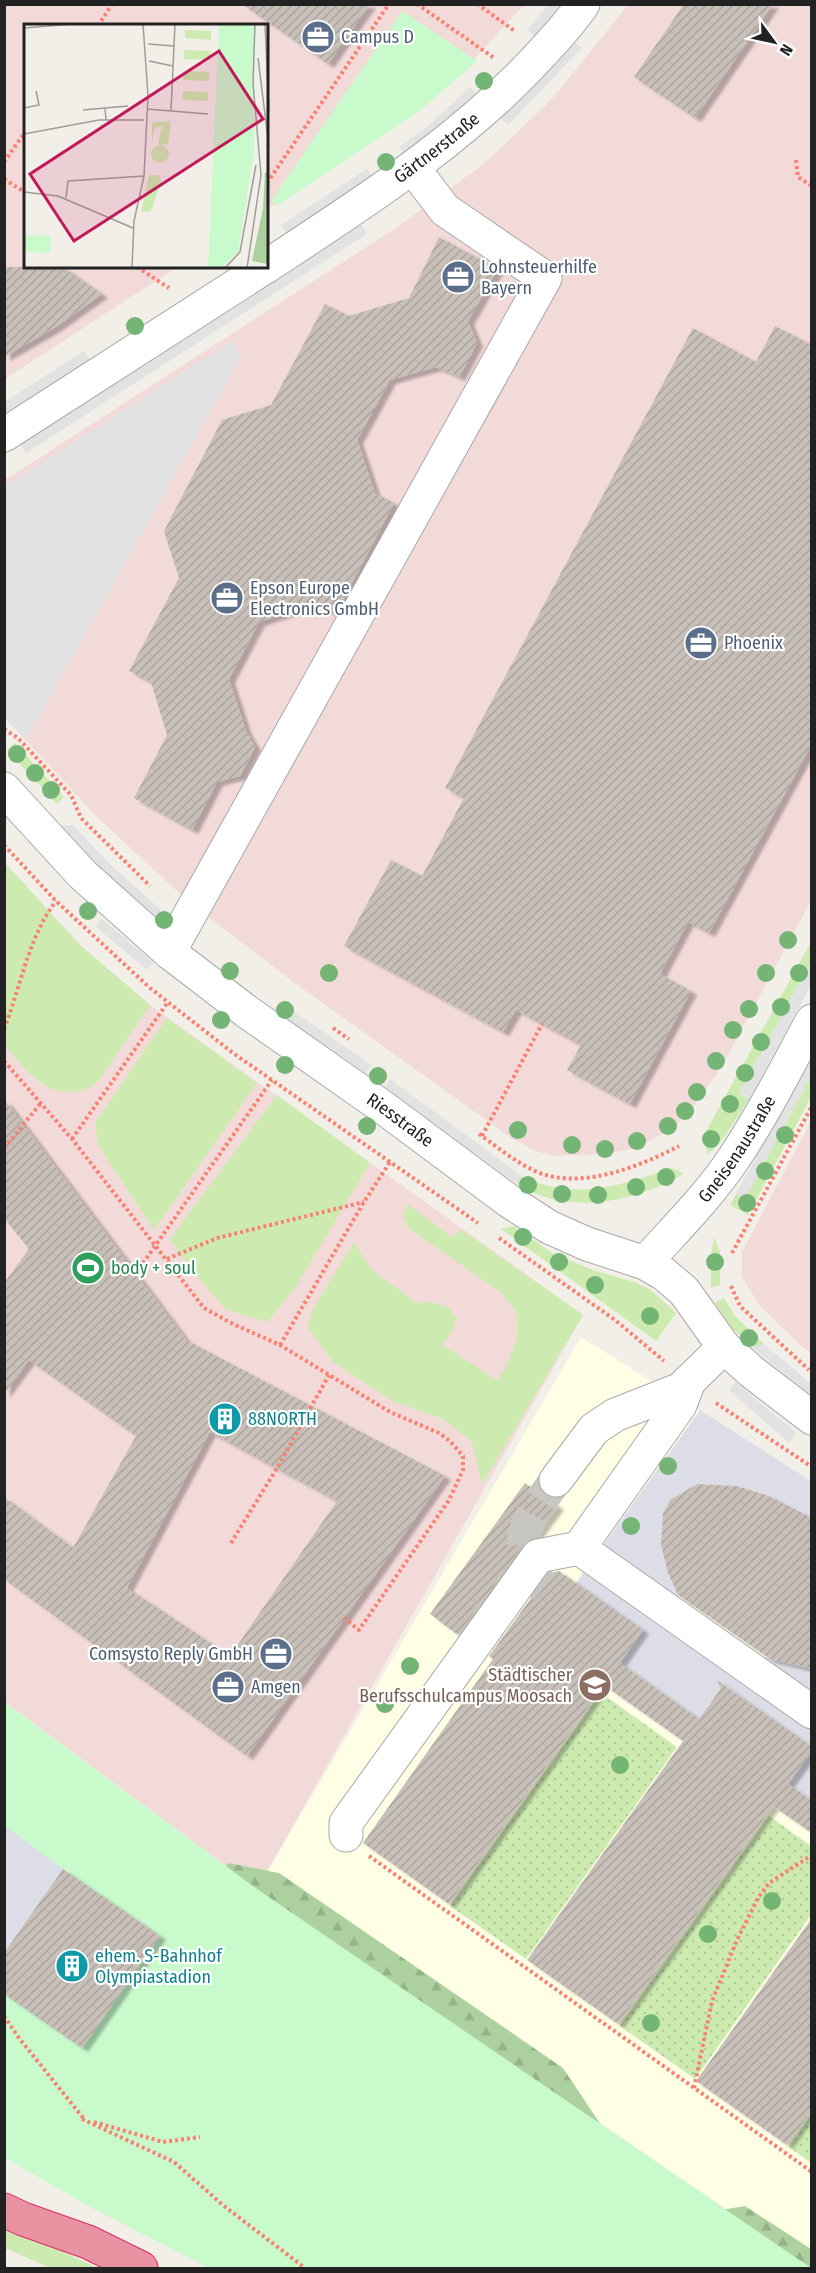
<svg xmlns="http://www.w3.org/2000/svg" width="816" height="2273" font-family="'Fira Sans Condensed',sans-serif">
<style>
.commercial{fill:#f2dad9}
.education{fill:#ffffe5}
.grass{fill:#cdebb0}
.forest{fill:url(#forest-firs)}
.park{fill:#c8facc}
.garden{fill:url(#garden-dots)}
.parking{fill:#e2e2e2}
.plaza{fill:#dddde8}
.building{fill:url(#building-hatch);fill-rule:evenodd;filter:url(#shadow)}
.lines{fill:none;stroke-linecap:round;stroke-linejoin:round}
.minor-tunnel{stroke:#c8c6c1;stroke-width:33;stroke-dasharray:33 16;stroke-linecap:butt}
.minor-casing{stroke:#a9a9a9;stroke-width:35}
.highway-casing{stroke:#dc2a67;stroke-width:35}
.path{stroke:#fa8072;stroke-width:4;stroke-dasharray:3 3;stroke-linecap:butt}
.minor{stroke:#fff;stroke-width:33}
.highway{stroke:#e892a2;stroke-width:33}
.tree{fill:#74b475}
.labels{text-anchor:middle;stroke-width:4.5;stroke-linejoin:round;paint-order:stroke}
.service-label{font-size:18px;fill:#4e5e75;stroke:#fff;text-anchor:start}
.street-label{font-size:18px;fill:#222;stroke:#fff}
.leisure-label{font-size:18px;fill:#27864d;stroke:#fff;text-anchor:start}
.culture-label{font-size:18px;fill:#0d838f;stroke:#fff;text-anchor:start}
.education-label{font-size:18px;fill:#785e54;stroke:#fff;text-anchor:end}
.inset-road{fill:none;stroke:#9f9d99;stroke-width:1.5}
.view{fill:#c2185b;fill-opacity:0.15;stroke:#c2185b;stroke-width:3}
.inset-edge{fill:none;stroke:#222;stroke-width:3}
</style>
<defs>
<pattern id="forest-firs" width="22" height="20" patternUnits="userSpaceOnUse" patternTransform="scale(1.5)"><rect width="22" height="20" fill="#add19e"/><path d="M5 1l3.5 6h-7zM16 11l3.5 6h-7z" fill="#95b388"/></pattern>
<pattern id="garden-dots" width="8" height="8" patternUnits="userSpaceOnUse" patternTransform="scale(1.5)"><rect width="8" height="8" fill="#cdebb0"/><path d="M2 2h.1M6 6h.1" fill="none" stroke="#b0c997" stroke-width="1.8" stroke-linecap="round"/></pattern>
<pattern id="building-hatch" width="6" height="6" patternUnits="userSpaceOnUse" patternTransform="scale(1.5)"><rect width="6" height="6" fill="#c7bfb8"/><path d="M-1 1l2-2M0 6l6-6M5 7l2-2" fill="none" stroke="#aba49e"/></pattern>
<filter id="shadow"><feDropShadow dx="6" dy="4" stdDeviation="1.5" flood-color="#0004"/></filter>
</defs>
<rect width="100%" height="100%" fill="#f2efe9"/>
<!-- commercial -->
<g class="commercial">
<polygon points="5,5 524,5 475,58 423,107 267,209 267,26 26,26 26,267 177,267 5,379"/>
<polygon points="628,5 811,5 811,901 722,1066 688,1114 668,1131 633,1149 604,1154 556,1156 535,1151 511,1138 292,981 189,902 98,818 5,718 5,480 399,226 486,162 552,99"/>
<polygon points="5,863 81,946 150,1005 583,1315 257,1889 5,1702"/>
<polygon points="811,1121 811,1353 800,1345 760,1306 742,1277 742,1252"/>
</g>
<!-- education -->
<polygon class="education" points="581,1337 811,1481 811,2267 258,1888"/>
<!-- grass -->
<g class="grass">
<polygon points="15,743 64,797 57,804 7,750"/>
<path d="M5,863L81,946L150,1005L99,1080C94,1086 89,1088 82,1090C51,1102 22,1068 5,1045Z"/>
<polygon points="811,942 811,962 740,1093 749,1099 725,1136 708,1155 704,1143 706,1131"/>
<polygon points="167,1018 257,1083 154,1230 98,1145 95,1123"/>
<polygon points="811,1076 811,1097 748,1215 730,1205 736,1194 745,1198"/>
<polygon points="277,1095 370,1163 295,1288 267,1322 225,1309 191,1269 170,1239"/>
<path d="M670,1168L678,1170L683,1174C635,1203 567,1216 517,1184L522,1176C572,1201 620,1187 670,1168Z"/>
<polygon points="408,1204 453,1238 460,1229 583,1315 482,1484 472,1442 443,1419 393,1401 334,1363 308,1328 312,1311 354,1242 370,1268 416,1303 431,1302 448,1307 456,1318 452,1331 443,1345 497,1380 507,1365 517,1339 517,1314 502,1293 409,1229 403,1216"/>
<polygon points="513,1226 554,1254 593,1270 634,1282 651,1290 676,1313 656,1341 501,1229"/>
<polygon points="714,1237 720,1252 720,1285 711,1288 711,1255"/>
<polygon points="724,1298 735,1316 764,1344 752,1347 732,1328 715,1303"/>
<polygon points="4,2223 97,2268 50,2268 5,2248"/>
</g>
<!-- forest -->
<polygon class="forest" points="228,1863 279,1873 563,2068 605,2131 721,2210 745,2206 811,2249 811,2268 212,1886"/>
<!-- park -->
<g class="park">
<polygon points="402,11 477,61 418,112 278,205 271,201"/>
<polygon points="4,1702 257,1889 811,2268 209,2268 92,2208 5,2158"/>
</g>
<!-- garden -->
<g class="garden">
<polygon points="601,1693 677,1747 526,1959 450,1906"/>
<polygon points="769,1816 811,1846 811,1915 695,2079 620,2026"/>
<polygon points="811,2115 811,2163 789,2147"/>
</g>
<!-- parking -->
<g class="parking">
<polygon points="548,5 562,5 535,36 527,30"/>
<polygon points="574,41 582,48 508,125 501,118"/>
<polygon points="470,87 478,95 405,156 399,147 428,126"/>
<polygon points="367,169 372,177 286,233 281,225"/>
<polygon points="361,224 367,234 26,453 20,443"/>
<polygon points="233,340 241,357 26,740 5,717 5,486"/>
<polygon points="84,351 90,360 5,415 5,402"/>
<polygon points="59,825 73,825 110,864 161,910 155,917 103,871"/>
<polygon points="102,919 154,963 147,970 95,926"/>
<polygon points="811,962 811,985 749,1099 739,1093"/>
<polygon points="292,1010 371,1065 366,1073 287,1019"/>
<polygon points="811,1055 811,1076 745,1199 736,1194"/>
<polygon points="390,1079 522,1176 517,1184 385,1087"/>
<polygon points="764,1344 811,1384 811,1395 752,1347"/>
<polygon points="735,1382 796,1432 789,1443 729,1390"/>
</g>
<!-- plaza -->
<g class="plaza">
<polygon points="700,1410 811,1481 811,1518 769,1496 737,1486 697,1484 670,1500 663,1513 661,1545 668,1573 682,1604 742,1651 811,1669 811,1747 723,1684 699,1719 620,1663 576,1583"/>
<polygon points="811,1751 811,1801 788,1784"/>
<polygon points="5,1826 63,1869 5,1953"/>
</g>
<!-- building -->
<g class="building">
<polygon points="242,4 370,4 328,64"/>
<polygon points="684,4 773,4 695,118 634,77"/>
<polygon points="439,237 498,269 468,321 477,343 459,377 436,367 390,380 357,440 375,493 394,503 335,615 315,604 259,622 229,679 246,731 255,747 240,776 217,782 192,830 134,798 167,735 151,682 129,671 179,578 164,531 222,420 271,405 325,304 349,316 409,298"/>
<polygon points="4,267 63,267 102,294 56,327 4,357"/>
<polygon points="775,326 812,345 812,744 709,933 688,922 660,974 691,991 630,1104 567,1070 581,1045 516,1010 503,1032 344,946 391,860 422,876 464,798 445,788 693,328 756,362"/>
<path d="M4,1099L186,1340L445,1476L247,1756L4,1579V1497L73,1548L136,1436L29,1360L4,1394V1283L29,1249L4,1218ZM210,1432L337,1501L230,1656L127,1588Z"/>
<polygon points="525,1483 558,1506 535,1537 523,1545 458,1635 430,1614"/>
<polygon points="697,1484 737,1486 769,1496 812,1518 812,1669 770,1659 678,1595 668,1573 661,1545 663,1513 670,1500"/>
<polygon points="559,1571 643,1630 620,1663 699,1719 721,1688 717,1680 812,1747 812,1751 788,1784 812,1801 812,1833 773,1806 618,2024 527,1960 683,1741 604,1685 449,1904 363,1843 493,1659 489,1656 549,1573"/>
<polygon points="63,1869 160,1936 82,2048 4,1994 4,1953"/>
<polygon points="812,1918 812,2110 787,2145 696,2081"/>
</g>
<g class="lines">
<!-- minor-tunnel -->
<path class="minor-tunnel" d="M544,1587C500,1553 532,1513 556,1480"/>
<defs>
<g id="minor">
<path id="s1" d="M267,266C364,202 463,140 542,53C556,38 571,22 583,4"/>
<polyline points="4,435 265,267"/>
<path id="s2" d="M4,789L82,874L169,952L246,1011L384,1108L509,1201L549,1227L587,1244L645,1263L664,1274L684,1291L724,1347L752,1372L812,1418"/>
<polyline points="169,952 545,278 445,210 413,168"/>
<path id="s3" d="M645,1263C675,1229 709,1196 734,1158C763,1115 787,1067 812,1021"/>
<polyline points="556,1480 594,1429 615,1415 681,1389 724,1347"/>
<polyline points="579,1548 812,1712"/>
<polyline points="346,1835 346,1823 538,1556 579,1548 680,1405 689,1381"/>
</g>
<polyline id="highway" points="4,2210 23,2219 88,2242 141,2268"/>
</defs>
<!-- minor casing -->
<use href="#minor" class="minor-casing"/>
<!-- highway casing -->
<use href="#highway" class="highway-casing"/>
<!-- path -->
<g class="path">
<polyline points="417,4 494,58"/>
<polyline points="477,4 516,32"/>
<polyline points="98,26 112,4"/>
<polyline points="796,160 798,177 812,186"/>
<polyline points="4,162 26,131"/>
<polyline points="4,179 26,193"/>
<polyline points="267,183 389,4"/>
<polyline points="137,267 169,288"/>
<polyline points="4,729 18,738 71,795 81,818 150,886"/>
<polyline points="4,845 56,901 150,988 233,1053 478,1223"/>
<polyline points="333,1028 349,1039"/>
<path d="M4,1029C21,986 28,938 56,901"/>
<polyline points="4,1061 72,1139 204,1308 233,1324 280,1345 390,1412 439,1433 450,1441 463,1456 463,1470 449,1500 359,1630 344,1618"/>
<path d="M479,1134C496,1146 514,1161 533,1170C577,1192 639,1167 679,1146"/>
<polyline points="482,1136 542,1024"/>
<polyline points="72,1139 168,1002"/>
<polyline points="4,1148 41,1103"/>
<polyline points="499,1238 615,1320 664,1361"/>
<polyline points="732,1253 812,1106"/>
<polyline points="167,1259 217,1238 364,1202"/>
<polyline points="136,1273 272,1080"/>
<polyline points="731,1286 740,1306 809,1370"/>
<polyline points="280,1345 364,1202 390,1162"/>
<polyline points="716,1403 812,1467"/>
<polyline points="231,1543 277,1468 329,1375"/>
<polyline points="369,1856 812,2172"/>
<polyline points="4,2016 19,2038 84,2119"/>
<polyline points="694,2088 712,2001 737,1940 758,1898 769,1883 812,1855"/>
<polyline points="82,2119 174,2162 224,2206 305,2268"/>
<polyline points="94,2122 163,2142 200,2137"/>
</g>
<!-- minor -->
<use href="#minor" class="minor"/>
<!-- highway -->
<use href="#highway" class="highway"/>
</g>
<!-- trees -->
<g class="tree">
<circle cx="484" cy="81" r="9"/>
<circle cx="386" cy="162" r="9"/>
<circle cx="135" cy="326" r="9"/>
<circle cx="17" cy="754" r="9"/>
<circle cx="35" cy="773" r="9"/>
<circle cx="51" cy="790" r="9"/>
<circle cx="88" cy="911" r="9"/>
<circle cx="164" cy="920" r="9"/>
<circle cx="788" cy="940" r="9"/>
<circle cx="230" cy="971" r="9"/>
<circle cx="329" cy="973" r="9"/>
<circle cx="766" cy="973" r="9"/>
<circle cx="799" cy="973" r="9"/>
<circle cx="781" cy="1007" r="9"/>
<circle cx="749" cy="1009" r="9"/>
<circle cx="285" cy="1010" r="9"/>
<circle cx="221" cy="1020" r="9"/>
<circle cx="733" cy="1030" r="9"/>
<circle cx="761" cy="1042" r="9"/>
<circle cx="716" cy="1061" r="9"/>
<circle cx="285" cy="1065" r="9"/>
<circle cx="745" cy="1073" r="9"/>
<circle cx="378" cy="1076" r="9"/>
<circle cx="697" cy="1092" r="9"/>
<circle cx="730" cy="1104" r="9"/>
<circle cx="685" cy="1111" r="9"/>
<circle cx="367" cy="1126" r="9"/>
<circle cx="668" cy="1126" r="9"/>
<circle cx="518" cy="1130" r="9"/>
<circle cx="785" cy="1135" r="9"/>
<circle cx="711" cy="1139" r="9"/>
<circle cx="637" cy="1141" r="9"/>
<circle cx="572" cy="1145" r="9"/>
<circle cx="605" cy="1149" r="9"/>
<circle cx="765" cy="1171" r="9"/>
<circle cx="666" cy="1177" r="9"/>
<circle cx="528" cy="1185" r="9"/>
<circle cx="636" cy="1187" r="9"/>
<circle cx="562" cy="1194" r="9"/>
<circle cx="598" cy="1195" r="9"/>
<circle cx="747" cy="1203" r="9"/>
<circle cx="523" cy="1237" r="9"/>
<circle cx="559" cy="1262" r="9"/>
<circle cx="715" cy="1262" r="9"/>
<circle cx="595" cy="1285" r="9"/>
<circle cx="650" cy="1316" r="9"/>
<circle cx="749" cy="1338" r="9"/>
<circle cx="668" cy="1466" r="9"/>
<circle cx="631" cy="1526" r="9"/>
<circle cx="410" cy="1666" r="9"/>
<circle cx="385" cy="1704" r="9"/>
<circle cx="620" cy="1765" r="9"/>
<circle cx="772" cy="1901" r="9"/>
<circle cx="708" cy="1934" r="9"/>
<circle cx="651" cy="2023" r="9"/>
</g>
<!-- icons -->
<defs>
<symbol id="office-disc" viewBox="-11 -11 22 22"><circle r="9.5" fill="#5c6f8a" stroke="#fff"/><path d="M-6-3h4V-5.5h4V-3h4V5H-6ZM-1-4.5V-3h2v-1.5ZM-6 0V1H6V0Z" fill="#fff"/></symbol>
<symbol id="stadium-disc" viewBox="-11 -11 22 22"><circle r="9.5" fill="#2e9e5b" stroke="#fff"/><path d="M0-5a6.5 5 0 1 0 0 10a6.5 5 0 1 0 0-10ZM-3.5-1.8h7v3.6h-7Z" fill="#fff"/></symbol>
<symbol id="building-disc" viewBox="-11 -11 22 22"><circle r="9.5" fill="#0f9aa8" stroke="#fff"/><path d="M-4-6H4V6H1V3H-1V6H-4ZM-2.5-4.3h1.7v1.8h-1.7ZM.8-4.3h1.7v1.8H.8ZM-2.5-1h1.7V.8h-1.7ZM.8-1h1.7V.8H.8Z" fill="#fff"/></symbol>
<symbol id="school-disc" viewBox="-11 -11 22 22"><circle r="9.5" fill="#8d6e63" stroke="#fff"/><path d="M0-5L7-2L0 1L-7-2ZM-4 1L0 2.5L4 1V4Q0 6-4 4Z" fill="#fff"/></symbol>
</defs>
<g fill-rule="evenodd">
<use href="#office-disc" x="299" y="18" width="38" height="38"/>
<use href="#office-disc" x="439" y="258" width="38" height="38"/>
<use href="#office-disc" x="208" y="579" width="38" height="38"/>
<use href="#office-disc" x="682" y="624" width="38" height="38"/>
<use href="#stadium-disc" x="69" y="1249" width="38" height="38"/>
<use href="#building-disc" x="206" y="1400" width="38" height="38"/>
<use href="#office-disc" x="257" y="1635" width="38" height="38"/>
<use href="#school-disc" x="576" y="1666" width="38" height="38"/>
<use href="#office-disc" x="209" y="1668" width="38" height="38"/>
<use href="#building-disc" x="53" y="1947" width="38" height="38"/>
</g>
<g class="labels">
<!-- service labels -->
<g class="service-label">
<text x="341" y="43">Campus D</text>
<text x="481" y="273">Lohnsteuerhilfe<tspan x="481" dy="21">Bayern</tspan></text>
<text x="250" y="594">Epson Europe<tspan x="250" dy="21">Electronics GmbH</tspan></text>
<text x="724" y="649">Phoenix</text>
<text x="253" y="1660" text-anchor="end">Comsysto Reply GmbH</text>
<text x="251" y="1693">Amgen</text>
</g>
<!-- street labels -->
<g class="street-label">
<text dy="6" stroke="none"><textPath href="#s1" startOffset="207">Gärtnerstraße</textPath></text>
<text dy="6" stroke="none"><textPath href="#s2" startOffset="518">Riesstraße</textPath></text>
<text dy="6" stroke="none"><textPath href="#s3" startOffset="147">Gneisenaustraße</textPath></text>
</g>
<!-- leisure labels -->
<g class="leisure-label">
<text x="111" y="1274">body + soul</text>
</g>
<!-- culture labels -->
<g class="culture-label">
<text x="248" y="1425">88NORTH</text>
<text x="95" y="1962">ehem. S-Bahnhof<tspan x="95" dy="21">Olympiastadion</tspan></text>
</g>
<!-- education labels -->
<g class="education-label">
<text x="572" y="1681">Städtischer<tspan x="572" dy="21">Berufsschulcampus Moosach</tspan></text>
</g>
</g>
<!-- overview -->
<g transform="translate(24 24)">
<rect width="244" height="244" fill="#f2efe9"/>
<path d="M147,97L144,120L134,121L138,102L131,104L128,119V98ZM127 130a9 9 0 1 1 18 0a9 9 0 1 1-18 0ZM125,151H135L137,158L127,187L117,188Z" fill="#cdebb0"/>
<path d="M241,148L245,150L244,240L228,237L239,184Z" fill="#add19e"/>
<path d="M195,0H230V127L214,228L198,243L184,244ZM0,211L27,212L26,229L0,228Z" fill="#c8facc"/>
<path d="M161,6L187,7V16L161,14ZM160,26L186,27V36L160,35ZM160,47L185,48V57L159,56ZM159,67L184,68V77L158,76Z" fill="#cdebb0"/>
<path class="inset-road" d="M241,0L245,87M0,4L48,0M124,20L150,22M234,34L245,123M125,37L149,42M0,84L15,81L12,67M123,85L184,90M59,86L81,84M147,86L151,0M82,96L81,84L104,82M0,110L75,96H120M0,168L34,172L109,204M42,174L44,157L120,152M108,244L110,197L120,152L124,72L119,0M201,244L216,228L232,141M223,244L237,151L229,59L231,0"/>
<path class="view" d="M195,27L239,95L50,217L6,150Z"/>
<rect width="244" height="244" class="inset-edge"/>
</g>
<!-- border -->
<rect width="816" height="2273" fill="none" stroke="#222222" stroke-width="12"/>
<!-- north arrow -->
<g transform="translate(774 42) rotate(123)" stroke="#ffffff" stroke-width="4.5" paint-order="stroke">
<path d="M0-4.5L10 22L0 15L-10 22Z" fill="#222222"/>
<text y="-9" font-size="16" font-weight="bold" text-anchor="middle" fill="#222222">N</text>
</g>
</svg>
